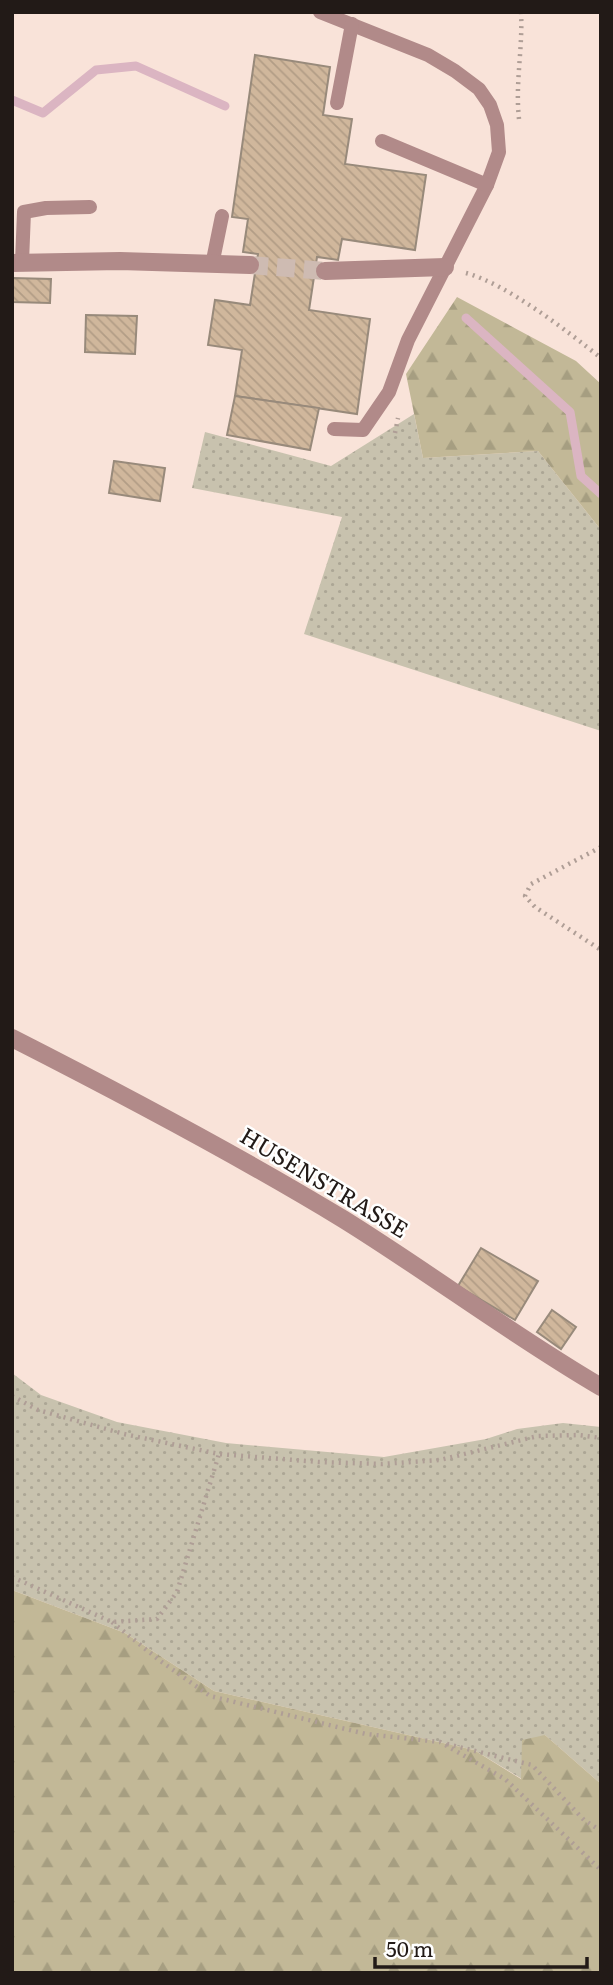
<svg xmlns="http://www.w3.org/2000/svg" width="613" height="1985" font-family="Literata,serif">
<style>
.grass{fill:url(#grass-dots)}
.forest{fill:url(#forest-firs)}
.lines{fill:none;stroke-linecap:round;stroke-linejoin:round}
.stream{stroke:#dbb5c2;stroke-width:9}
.building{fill:url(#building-back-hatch);stroke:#988a7b;stroke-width:2}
.street-tunnel{stroke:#cebbb2;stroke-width:18;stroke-dasharray:18 9;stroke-linecap:butt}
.path{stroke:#af9e96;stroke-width:4.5;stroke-dasharray:2 5;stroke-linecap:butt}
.lane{stroke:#b18a89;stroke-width:14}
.street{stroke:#b18a89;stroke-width:18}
.labels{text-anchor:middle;stroke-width:5;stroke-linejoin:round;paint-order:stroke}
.street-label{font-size:23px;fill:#221a17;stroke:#fff}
</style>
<defs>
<pattern id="grass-dots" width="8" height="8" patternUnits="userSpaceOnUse" patternTransform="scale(1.75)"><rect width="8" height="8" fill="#c8c2ae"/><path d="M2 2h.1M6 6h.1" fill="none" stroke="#aca695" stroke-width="1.8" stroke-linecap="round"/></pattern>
<pattern id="forest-firs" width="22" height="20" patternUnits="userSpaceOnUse" patternTransform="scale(1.75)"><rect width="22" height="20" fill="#c2b897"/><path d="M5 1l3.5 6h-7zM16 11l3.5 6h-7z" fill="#a69e81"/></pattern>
<pattern id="building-back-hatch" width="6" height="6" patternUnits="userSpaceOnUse" patternTransform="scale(1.75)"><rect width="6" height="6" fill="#d0b79c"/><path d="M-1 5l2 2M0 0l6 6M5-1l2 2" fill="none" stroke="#b29d86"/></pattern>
</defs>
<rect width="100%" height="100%" fill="#f9e3d9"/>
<!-- grass -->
<g class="grass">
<polygon points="414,414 423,458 538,451 601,530 601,731 304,634 342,517 192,488 205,432 331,466"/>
<polygon points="12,1373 41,1395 117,1422 226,1443 384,1457 486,1439 517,1429 563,1423 601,1427 601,1784 545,1735 522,1779 474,1750 214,1691 125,1633 12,1590"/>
</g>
<!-- forest -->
<g class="forest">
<polygon points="457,297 576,361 601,384 601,530 538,451 423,458 406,374"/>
<polygon points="12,1590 125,1633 214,1691 474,1750 521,1779 522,1740 545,1735 601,1784 601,1973 12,1973"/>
</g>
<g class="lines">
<!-- stream -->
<g class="stream">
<polyline points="12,100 43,113 96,70 136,66 225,106"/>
<polyline points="466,318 570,412 581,476 601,494"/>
</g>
</g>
<!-- building -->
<g class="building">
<polygon points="255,55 330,67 323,115 352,119 345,164 426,175 415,250 342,239 338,260 317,257 309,310 370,319 357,414 235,396 242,350 208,345 215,300 250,305 258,254 243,252 248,219 232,217"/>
<polygon points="12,278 51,279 50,303 12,302"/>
<polygon points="86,315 137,316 135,354 85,352"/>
<polygon points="235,396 319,408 310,450 227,435"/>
<polygon points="114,461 165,468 160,501 109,493"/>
<polygon points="481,1248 538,1281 515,1320 458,1286"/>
<polygon points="552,1310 576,1327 561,1349 537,1332"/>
</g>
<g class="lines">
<!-- street-tunnel -->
<polyline class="street-tunnel" points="250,265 325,271"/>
<!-- path -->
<g class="path">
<path d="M519,119C515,83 523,48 521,12"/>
<path d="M466,273C507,284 567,331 601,358"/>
<polyline points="395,433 398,418"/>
<polyline points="601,847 531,884 525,896 535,907 601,950"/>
<polyline points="12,1396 38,1410 124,1434 219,1454 319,1462 382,1464 440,1460 538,1436 579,1435 601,1438"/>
<polyline points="12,1577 112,1622 157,1619 177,1592 219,1454"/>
<polyline points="112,1622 159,1660 210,1696 366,1734 440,1742 505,1779 601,1870"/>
<polyline points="447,1744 532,1765 584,1820 601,1831"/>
</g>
<!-- lane -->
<g class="lane">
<polyline points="320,12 428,55 455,71 479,89 490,105 497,125 499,152 487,185 408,340 389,392 363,430 334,429"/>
<polyline points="337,103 352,24"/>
<polyline points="382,141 487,185"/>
<polyline points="22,262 24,212 46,208 90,207"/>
<polyline points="212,265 222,216"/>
</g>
<!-- street -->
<g class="street">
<polyline points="12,263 120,261 250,265"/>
<polyline points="325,271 445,267"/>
<path d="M12,1038C124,1095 236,1154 343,1219C430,1273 512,1335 601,1387"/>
</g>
</g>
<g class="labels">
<!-- street labels -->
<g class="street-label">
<text transform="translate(324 1183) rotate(31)" y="8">HUSENSTRASSE</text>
</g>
</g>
<!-- border -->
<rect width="613" height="1985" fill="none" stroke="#221a17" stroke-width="28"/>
<!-- scale -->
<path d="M375 1957v10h212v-10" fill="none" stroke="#221a17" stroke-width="3.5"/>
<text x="386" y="1957" font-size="21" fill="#221a17" stroke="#ffffff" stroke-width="5" paint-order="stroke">50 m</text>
</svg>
